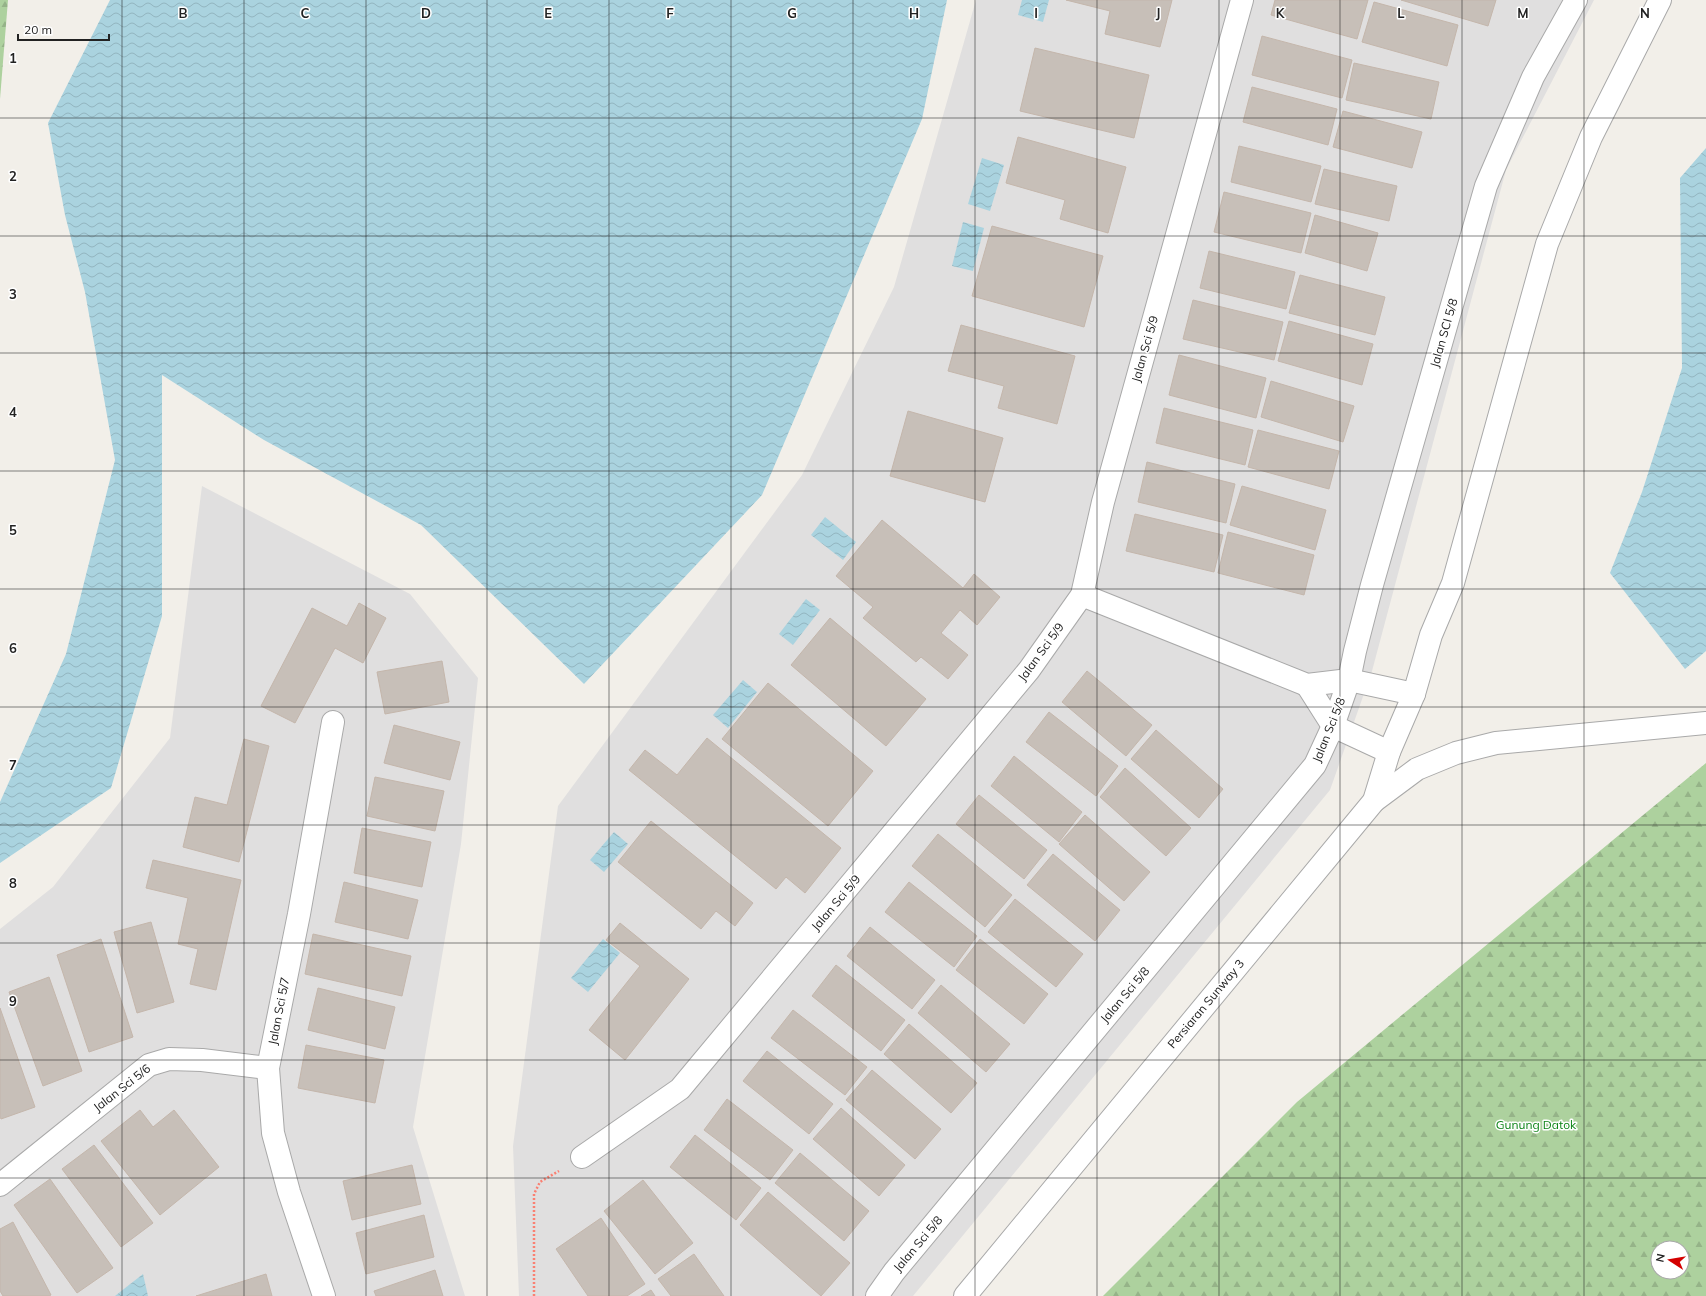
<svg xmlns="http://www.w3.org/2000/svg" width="1706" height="1296" font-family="Mulish,sans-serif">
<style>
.residential{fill:#e0dfdf}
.forest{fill:url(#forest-firs);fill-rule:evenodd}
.water{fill:url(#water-waves)}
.building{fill:#c7bfb8;stroke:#c4b6ab}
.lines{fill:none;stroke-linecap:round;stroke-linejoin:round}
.minor-casing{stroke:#a9a9a9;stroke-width:24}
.path{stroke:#fa8072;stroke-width:2.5;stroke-dasharray:2 2;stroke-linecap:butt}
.minor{stroke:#fff;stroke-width:22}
.grid{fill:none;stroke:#222;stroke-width:1;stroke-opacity:0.55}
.labels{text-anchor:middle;stroke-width:3;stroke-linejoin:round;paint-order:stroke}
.street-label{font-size:12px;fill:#222;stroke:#fff}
.park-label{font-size:12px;fill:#0c8416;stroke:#fff}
.grid-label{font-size:13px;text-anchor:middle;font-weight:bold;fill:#222;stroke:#fff;stroke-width:3;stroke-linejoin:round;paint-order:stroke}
</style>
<defs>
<pattern id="forest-firs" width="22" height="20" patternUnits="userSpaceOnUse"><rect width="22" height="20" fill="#add19e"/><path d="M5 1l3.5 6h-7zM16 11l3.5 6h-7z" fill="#95b388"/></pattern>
<pattern id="water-waves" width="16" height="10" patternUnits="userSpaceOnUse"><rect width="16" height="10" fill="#aad3df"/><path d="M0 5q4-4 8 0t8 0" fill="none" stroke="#92b5bf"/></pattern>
</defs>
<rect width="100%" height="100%" fill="#f2efe9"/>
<!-- residential -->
<g class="residential">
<polygon points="976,0 1594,0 1506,170 1372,671 1330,790 913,1296 519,1296 513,1146 558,806 802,475 894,287"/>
<polygon points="202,486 410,594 478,678 461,844 413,1127 465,1296 0,1296 0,929 53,887 170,738"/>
</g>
<!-- forest -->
<g class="forest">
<polygon points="0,0 8,0 0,99"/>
<path d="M1706,763V1296H1103L1297,1102ZM1658,1248H1682V1272H1658Z"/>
</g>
<!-- water -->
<g class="water">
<polygon points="110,0 947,0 922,119 762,495 584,684 421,525 264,440 162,375 162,616 111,788 0,863 0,802 66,654 115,460 85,292 65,215 48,123"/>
<polygon points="1022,0 1049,0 1043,22 1018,15"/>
<polygon points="1706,148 1706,651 1685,669 1610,573 1642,492 1682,368 1680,178"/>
<polygon points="982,158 1004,165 990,211 968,204"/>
<polygon points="963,222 984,228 973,271 952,266"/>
<polygon points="825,517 856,542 843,560 811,535"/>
<polygon points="806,599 820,610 793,645 779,634"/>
<polygon points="743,680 757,692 728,728 713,715"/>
<polygon points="614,832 628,844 604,872 590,860"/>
<polygon points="603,939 620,953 588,992 571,978"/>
<polygon points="143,1274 148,1296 115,1296"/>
</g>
<!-- building -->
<g class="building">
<polygon points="1066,0 1172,0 1160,47 1105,34 1110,11"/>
<polygon points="1275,0 1368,0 1357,39 1271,15"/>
<polygon points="1401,0 1496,0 1488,26"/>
<polygon points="1374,2 1458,25 1447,66 1362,42"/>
<polygon points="1262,36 1352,60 1342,98 1252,75"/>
<polygon points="1035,48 1149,75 1134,138 1020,111"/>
<polygon points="1354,63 1439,82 1431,119 1346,100"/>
<polygon points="1252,87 1337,109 1328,145 1243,122"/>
<polygon points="1343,111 1422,132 1412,168 1333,147"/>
<polygon points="1018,137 1126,167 1108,233 1060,219 1065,200 1006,183"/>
<polygon points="1239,146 1321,166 1311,202 1231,182"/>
<polygon points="1324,169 1397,186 1389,221 1315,204"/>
<polygon points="1224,192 1311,213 1301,253 1214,232"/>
<polygon points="1315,215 1378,233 1367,271 1305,253"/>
<polygon points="992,226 1103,256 1084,327 972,296"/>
<polygon points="1209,251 1295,272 1286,309 1200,288"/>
<polygon points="1300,275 1385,297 1375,335 1289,313"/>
<polygon points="1193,300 1283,322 1274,360 1183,339"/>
<polygon points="1289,321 1373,344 1362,385 1278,361"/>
<polygon points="961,325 1075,356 1057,424 998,408 1004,386 948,371"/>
<polygon points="1179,355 1266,378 1256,418 1169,395"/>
<polygon points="1271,381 1354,406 1343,442 1261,417"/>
<polygon points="1164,408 1253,430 1245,465 1156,443"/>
<polygon points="908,411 1003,438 985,502 890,476"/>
<polygon points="1258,430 1339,451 1329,489 1248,467"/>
<polygon points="1147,462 1235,484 1226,523 1138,502"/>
<polygon points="1242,486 1326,510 1315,550 1230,525"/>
<polygon points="1135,514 1223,535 1214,572 1126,551"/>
<polygon points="882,520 963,588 974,574 1000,597 977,625 960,610 941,633 968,655 948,679 921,657 916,662 863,618 873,607 836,576"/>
<polygon points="1228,532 1314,555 1304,595 1218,573"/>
<polygon points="359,603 386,618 363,663 335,648 295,723 261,706 312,608 347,626"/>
<polygon points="830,618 926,699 886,746 791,665"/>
<polygon points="442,661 449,702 385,714 377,672"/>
<polygon points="1087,671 1152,725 1126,756 1062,702"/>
<polygon points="768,683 873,771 828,826 722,739"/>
<polygon points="1049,712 1118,766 1096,796 1026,742"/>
<polygon points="394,725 460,742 450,780 384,763"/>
<polygon points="1156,730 1223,789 1199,818 1131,759"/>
<polygon points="707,738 841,848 805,893 786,877 776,889 629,770 645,750 677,775"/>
<polygon points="244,739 269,746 239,862 183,847 195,797 227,805"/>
<polygon points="1014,756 1082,812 1059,842 991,786"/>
<polygon points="1125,768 1191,828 1166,856 1100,797"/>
<polygon points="375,777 444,791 435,831 367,816"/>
<polygon points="979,795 1047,850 1024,879 956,824"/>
<polygon points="1085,815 1150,872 1124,901 1059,844"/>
<polygon points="651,821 753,903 735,926 716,911 701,929 618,862"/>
<polygon points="362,828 431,842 422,887 354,873"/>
<polygon points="938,834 1012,895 985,927 912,866"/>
<polygon points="1053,854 1120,910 1095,941 1027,885"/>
<polygon points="153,860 241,880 216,990 190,984 198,949 178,944 188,898 146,888"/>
<polygon points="344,882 418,900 408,939 335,922"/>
<polygon points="909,882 977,936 954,967 885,912"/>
<polygon points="1015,899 1083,954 1056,987 988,932"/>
<polygon points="151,922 174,1002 137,1013 114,932"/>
<polygon points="620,923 689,979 625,1060 589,1030 640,966 606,940"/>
<polygon points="870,927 935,980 912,1009 847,956"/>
<polygon points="313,934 411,956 402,996 305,974"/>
<polygon points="101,939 133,1037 89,1052 57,955"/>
<polygon points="980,939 1048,994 1024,1024 956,970"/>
<polygon points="836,965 905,1020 881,1051 812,996"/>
<polygon points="49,977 82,1071 43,1086 9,992"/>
<polygon points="941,985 1010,1044 986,1072 918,1013"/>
<polygon points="318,988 395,1007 385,1049 308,1030"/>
<polygon points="0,1008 35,1107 1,1119 0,1117"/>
<polygon points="793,1010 867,1067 845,1095 771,1038"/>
<polygon points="909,1024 977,1083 951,1113 884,1054"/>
<polygon points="306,1045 384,1060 375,1103 298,1088"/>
<polygon points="767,1051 833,1104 809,1134 743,1081"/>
<polygon points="872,1070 941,1129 915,1159 846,1100"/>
<polygon points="727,1099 793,1150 770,1180 704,1130"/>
<polygon points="841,1108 905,1165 879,1196 813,1139"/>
<polygon points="140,1110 153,1127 174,1110 219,1167 160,1215 101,1141"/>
<polygon points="695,1135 761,1188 736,1220 670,1167"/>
<polygon points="94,1145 153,1223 121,1247 62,1169"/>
<polygon points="800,1153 869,1211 844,1241 775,1183"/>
<polygon points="412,1165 421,1204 352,1220 343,1181"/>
<polygon points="50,1179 113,1268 77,1293 14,1205"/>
<polygon points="643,1180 693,1243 655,1274 604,1211"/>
<polygon points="768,1192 850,1263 821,1296 740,1225"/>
<polygon points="424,1215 434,1257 366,1274 356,1233"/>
<polygon points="601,1218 645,1284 627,1296 588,1296 556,1249"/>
<polygon points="13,1222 51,1295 49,1296 3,1296 0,1291 0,1229"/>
<polygon points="694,1254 724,1296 671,1296 658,1279"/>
<polygon points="435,1270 443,1296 376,1296 374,1291"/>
<polygon points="266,1274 272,1296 196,1296"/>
<polygon points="651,1290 655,1296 641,1296"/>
</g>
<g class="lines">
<defs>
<g id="minor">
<polyline points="1082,595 1307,685 1349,680 1414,694"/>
<polyline points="1307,685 1333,726 1389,752"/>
<polyline points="1374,801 1417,769 1456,753 1496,743 1706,723"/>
<polyline points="582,1157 680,1089 1029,670 1082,595 1103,502 1242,0"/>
<polyline points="0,1185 149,1065 169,1059 202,1060 268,1068"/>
<polyline points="324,1296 289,1192 273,1133 268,1068 299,914 333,722"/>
<polyline points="877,1296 894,1272 1315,765 1333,726 1349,680 1355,651 1372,585 1486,186 1533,77 1576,0"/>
<polyline points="965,1296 1374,801 1389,752 1414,694 1431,635 1453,583 1547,244 1591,137 1660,0"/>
</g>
</defs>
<!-- minor casing -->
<use href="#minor" class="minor-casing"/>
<!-- path -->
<polyline class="path" points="534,1296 534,1194 540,1182 559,1171"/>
<!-- minor -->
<use href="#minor" class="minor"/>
</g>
<!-- grid -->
<path class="grid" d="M122,0V1296M244,0V1296M366,0V1296M487,0V1296M609,0V1296M731,0V1296M853,0V1296M975,0V1296M1097,0V1296M1219,0V1296M1340,0V1296M1462,0V1296M1584,0V1296M0,118H1706M0,236H1706M0,353H1706M0,471H1706M0,589H1706M0,707H1706M0,825H1706M0,943H1706M0,1060H1706M0,1178H1706"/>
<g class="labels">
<!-- street labels -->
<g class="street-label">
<text transform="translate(1444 333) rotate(-74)" y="4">Jalan SCI 5/8</text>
<text transform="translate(1145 349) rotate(-74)" y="4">Jalan Sci 5/9</text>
<text transform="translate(1041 652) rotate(-54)" y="4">Jalan Sci 5/9</text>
<text transform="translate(1329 730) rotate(-68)" y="4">Jalan Sci 5/8</text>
<text transform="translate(836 903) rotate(-50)" y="4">Jalan Sci 5/9</text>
<text transform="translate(1125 995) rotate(-50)" y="4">Jalan Sci 5/8</text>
<text transform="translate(1206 1004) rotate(-50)" y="4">Persiaran Sunway 3</text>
<text transform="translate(279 1011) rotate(-79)" y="4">Jalan Sci 5/7</text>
<text transform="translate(122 1088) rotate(-38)" y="4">Jalan Sci 5/6</text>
<text transform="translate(918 1244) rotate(-50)" y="4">Jalan Sci 5/8</text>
</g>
<!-- park labels -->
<g class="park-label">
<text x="1536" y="1129">Gunung Datok</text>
</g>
</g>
<g class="grid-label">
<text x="183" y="18">B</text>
<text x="305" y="18">C</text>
<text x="426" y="18">D</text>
<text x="548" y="18">E</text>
<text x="670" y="18">F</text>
<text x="792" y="18">G</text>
<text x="914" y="18">H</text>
<text x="1036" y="18">I</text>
<text x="1158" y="18">J</text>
<text x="1280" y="18">K</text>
<text x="1401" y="18">L</text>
<text x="1523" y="18">M</text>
<text x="1645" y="18">N</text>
<text x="13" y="63">1</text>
<text x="13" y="181">2</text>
<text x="13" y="299">3</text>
<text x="13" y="417">4</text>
<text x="13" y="535">5</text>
<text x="13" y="653">6</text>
<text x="13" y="770">7</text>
<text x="13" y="888">8</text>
<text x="13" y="1006">9</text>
</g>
<!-- north arrow -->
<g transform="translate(1670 1260) rotate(282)"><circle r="19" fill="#ffffff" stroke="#a7a7a7"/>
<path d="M0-3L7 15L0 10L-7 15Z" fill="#d40000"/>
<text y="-6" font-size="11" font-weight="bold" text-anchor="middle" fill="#222222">N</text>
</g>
<!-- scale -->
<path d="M18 34v6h91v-6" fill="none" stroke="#222222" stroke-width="2"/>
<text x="24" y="34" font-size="12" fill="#222222" stroke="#ffffff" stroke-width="3" paint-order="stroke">20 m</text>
</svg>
